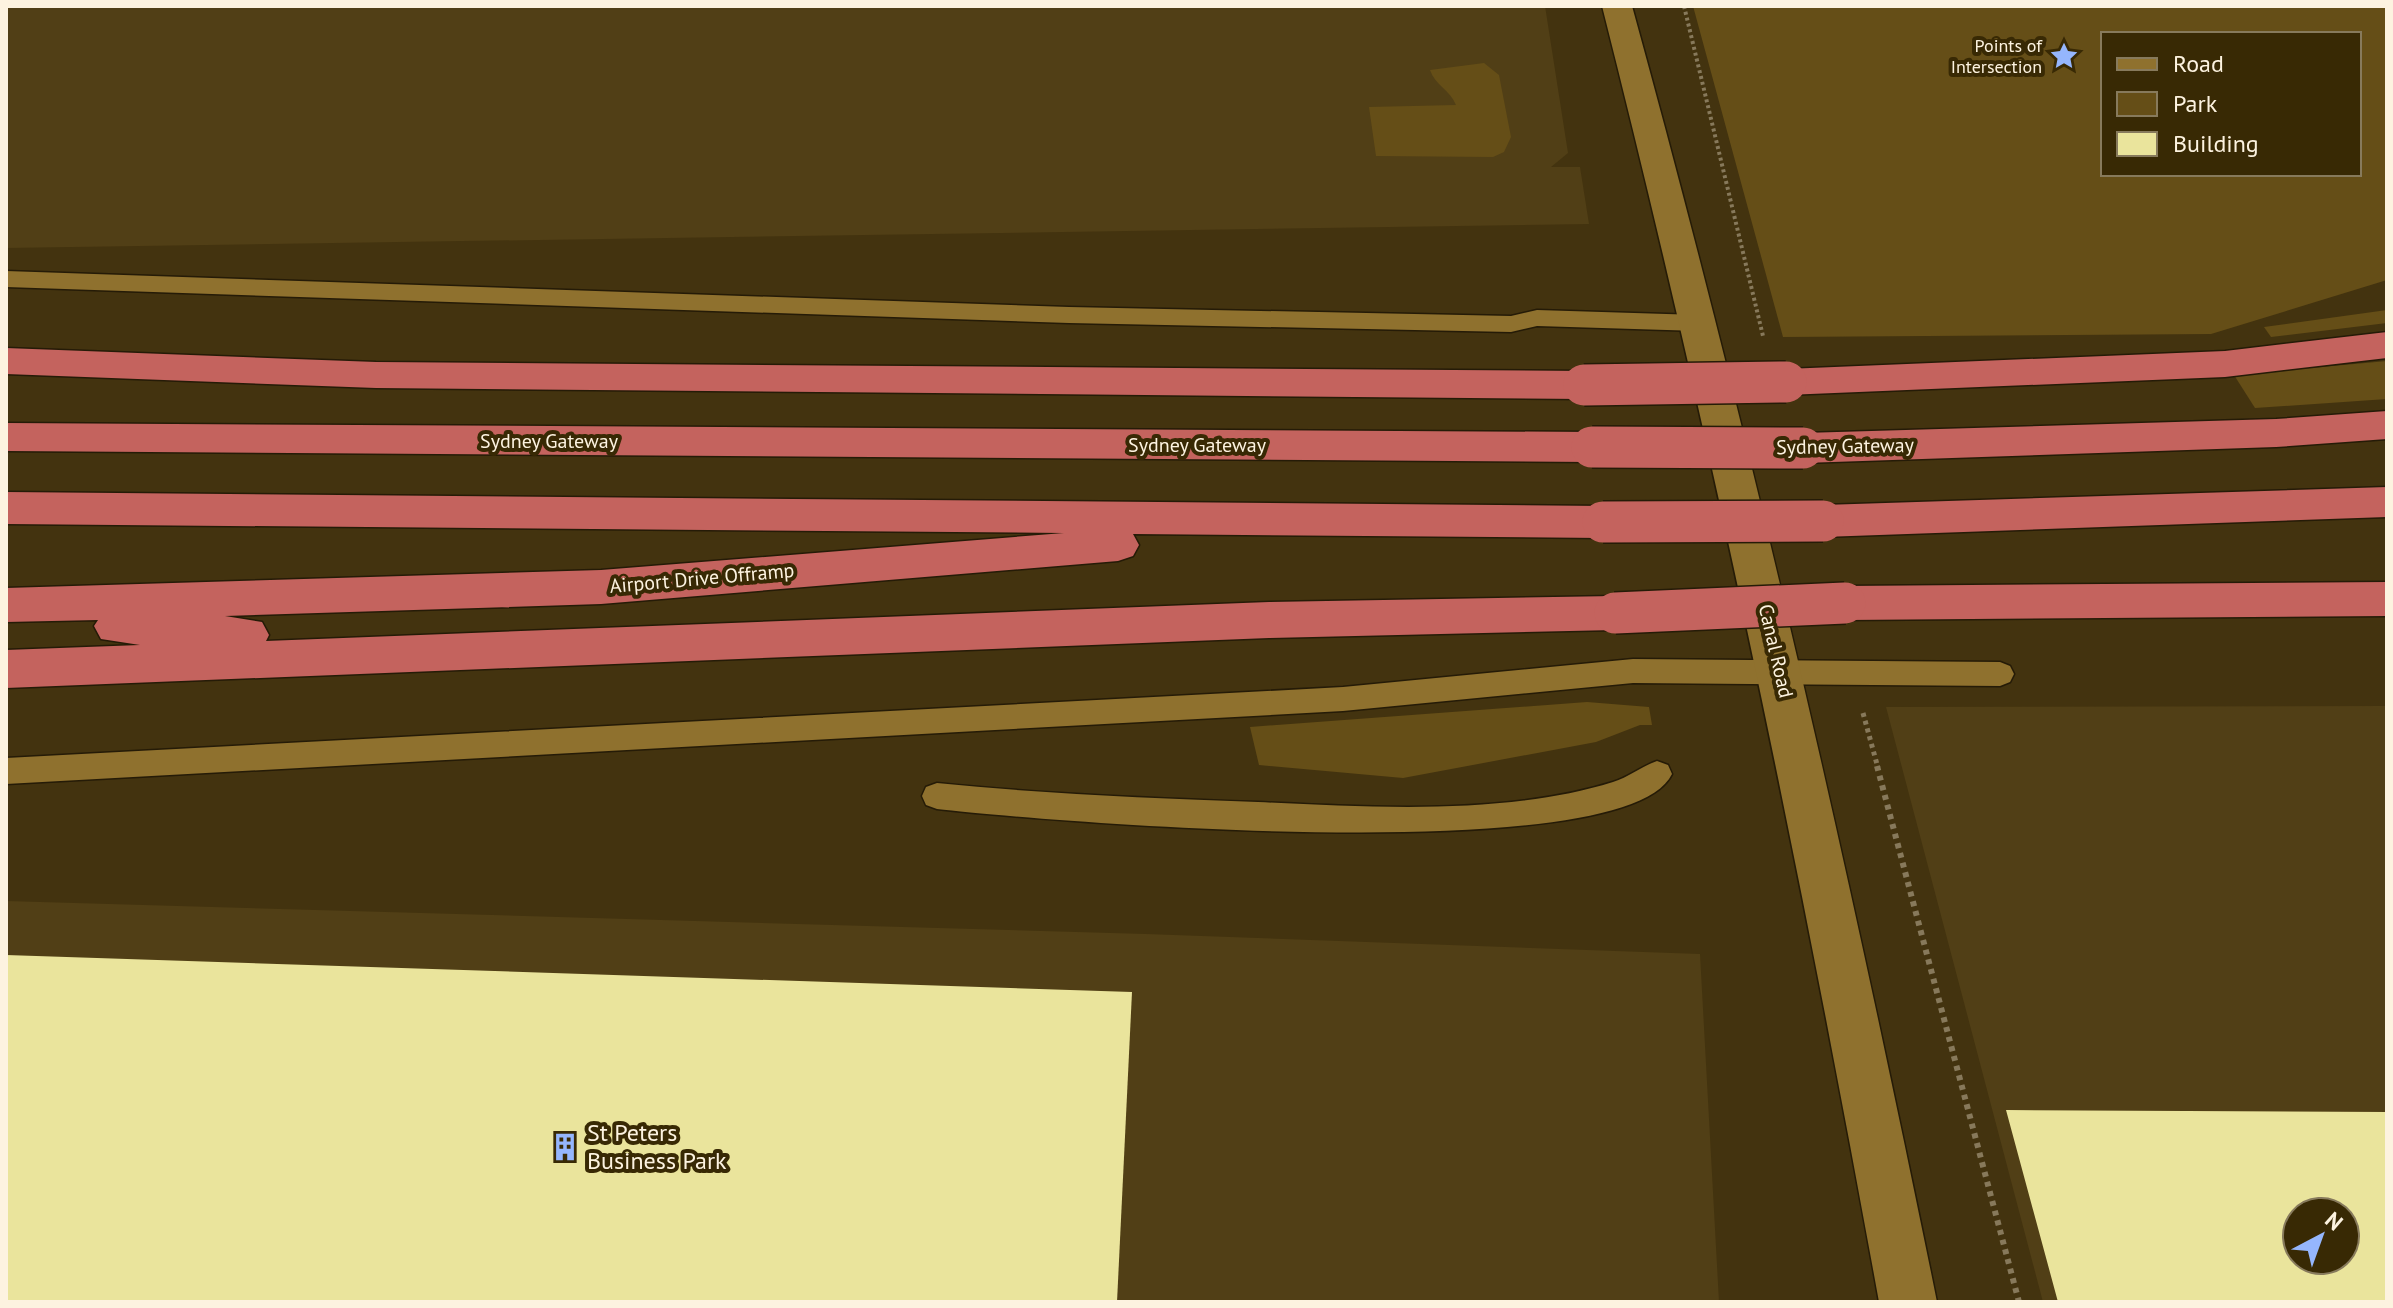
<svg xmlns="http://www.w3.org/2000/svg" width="2393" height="1308" font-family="'PT Sans',sans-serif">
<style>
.built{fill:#513f16;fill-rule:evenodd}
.green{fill:#654e17;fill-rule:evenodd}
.building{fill:#eae49c;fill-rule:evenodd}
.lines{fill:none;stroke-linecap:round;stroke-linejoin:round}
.service-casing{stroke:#251b07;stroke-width:3}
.secondary-casing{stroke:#251b07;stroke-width:3}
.motorway-casing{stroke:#251b07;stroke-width:3}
.path-far2{stroke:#87795b;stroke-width:4;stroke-dasharray:3 3;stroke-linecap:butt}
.path-far1{stroke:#87795b;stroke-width:5;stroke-dasharray:4 4;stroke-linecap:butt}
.path{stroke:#87795b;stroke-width:6;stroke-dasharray:5 5;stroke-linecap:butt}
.service{fill:#8f712e;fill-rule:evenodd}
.secondary{fill:#8f712e;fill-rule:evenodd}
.motorway{fill:#c4635e;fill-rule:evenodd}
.motorway-bridge-casing{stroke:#251b07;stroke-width:44;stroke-linecap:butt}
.motorway-bridge{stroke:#c4635e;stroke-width:41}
.labels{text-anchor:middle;stroke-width:8;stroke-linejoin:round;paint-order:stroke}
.far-poi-label{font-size:18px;fill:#fdf3e0;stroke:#382904;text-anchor:end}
.street-label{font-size:20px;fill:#fdf3e0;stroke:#382904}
.near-poi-label{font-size:24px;fill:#fdf3e0;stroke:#382904;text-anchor:start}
</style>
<rect width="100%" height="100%" fill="#43330f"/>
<!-- built -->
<g class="built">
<polygon points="6,6 1545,6 1568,153 1551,167 1580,167 1589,224 6,248"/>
<path d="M2387,706V1302H2043L1886,707ZM2297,1212H2345V1260H2297Z"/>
<polygon points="6,901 1146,934 1700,954 1719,1302 6,1302"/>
</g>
<!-- green -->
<g class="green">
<path d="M1693,6H2387V280L2211,334L1783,337ZM2103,34H2359V174H2103Z"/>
<path d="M1484,63L1499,75L1511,137L1504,152L1493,157L1376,156L1369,107L1456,105C1450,90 1435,85 1430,70Z"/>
<polygon points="2387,310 2387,323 2271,337 2264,327"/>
<polygon points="2387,361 2387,399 2255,408 2234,375"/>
<polygon points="1587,702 1649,707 1652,725 1640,725 1596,742 1403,778 1259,765 1250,727"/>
</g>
<!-- building -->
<g class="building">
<polygon points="6,955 1132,992 1117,1302 6,1302"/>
<path d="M2006,1110L2387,1112V1302H2058ZM2297,1212H2345V1260H2297Z"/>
</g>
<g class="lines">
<defs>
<g id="service">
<polygon points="6,271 1069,307 1511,316 1537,310 1699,315 1711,323 1699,331 1537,326 1511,332 1069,323 6,287"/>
<polygon points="1633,659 2000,662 2010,666 2014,674 2010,682 2000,686 1633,683 1343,711 6,784 6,758 1343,687"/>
<path d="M1657,761L1668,765L1672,774C1626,871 1044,821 937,809L926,805L922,796L926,787L937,783C1044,794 1151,798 1258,802C1370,807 1504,816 1613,782C1629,777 1642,766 1657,761Z"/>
</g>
<path id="secondary" d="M1602,6H1632C1750,434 1849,867 1937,1302H1879C1800,867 1711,435 1602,6Z"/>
<g id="motorway">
<polygon points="2387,332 2387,358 2225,377 1786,395 1773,392 1767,382 1773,372 1786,369 2225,351"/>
<polygon points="6,348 376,362 1584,371 1597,375 1603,385 1597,395 1584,399 376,388 6,374"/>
<polygon points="2387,411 2387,439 2276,447 1803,463 1789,458 1783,448 1789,438 1803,433 2276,419"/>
<polygon points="6,423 1592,432 1606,437 1612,447 1606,457 1592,462 6,451"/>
<polygon points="2387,487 2387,517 1823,537 1809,532 1803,521 1809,510 1823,505"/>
<polygon points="6,492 1603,506 1617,511 1624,522 1617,533 1603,538 1133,534 1139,545 1133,556 1118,561 601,604 225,616 262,622 269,635 266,641 1269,602 1615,596 1630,601 1637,613 1630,625 1615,630 1269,638 6,688 6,650 140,645 101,639 94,626 98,620 6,622 6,588 601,570 1064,533 6,524"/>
<polygon points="2387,582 2387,616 1845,620 1830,615 1824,603 1830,591 1845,586"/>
</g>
</defs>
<!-- service casing -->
<use href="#service" class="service-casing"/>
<!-- secondary casing -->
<use href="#secondary" class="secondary-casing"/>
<!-- motorway casing -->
<use href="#motorway" class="motorway-casing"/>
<!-- path-far2 -->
<polyline class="path-far2" points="1684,6 1763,336"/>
<!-- path-far1 -->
<polyline class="path-far1" points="1863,713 1878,768"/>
<!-- path -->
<polyline class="path" points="1877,766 2019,1302"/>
<!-- service -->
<use href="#service" class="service"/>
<!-- secondary -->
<use href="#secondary" class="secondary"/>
<!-- motorway -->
<use href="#motorway" class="motorway"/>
<defs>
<g id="motorway-bridge">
<polyline points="1584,385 1786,382"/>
<polyline points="1592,447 1803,448"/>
<polyline points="1603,522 1823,521"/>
<polyline points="1615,613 1845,603"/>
</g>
</defs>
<!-- motorway-bridge casing -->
<use href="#motorway-bridge" class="motorway-bridge-casing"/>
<!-- motorway-bridge -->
<use href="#motorway-bridge" class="motorway-bridge"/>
</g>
<!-- icons -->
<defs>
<symbol id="sight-bare" viewBox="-9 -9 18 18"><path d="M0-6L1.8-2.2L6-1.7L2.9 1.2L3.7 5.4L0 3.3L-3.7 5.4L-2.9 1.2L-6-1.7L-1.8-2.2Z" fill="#95b6fd" stroke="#382904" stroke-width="2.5" paint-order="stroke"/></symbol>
<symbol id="building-bare" viewBox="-9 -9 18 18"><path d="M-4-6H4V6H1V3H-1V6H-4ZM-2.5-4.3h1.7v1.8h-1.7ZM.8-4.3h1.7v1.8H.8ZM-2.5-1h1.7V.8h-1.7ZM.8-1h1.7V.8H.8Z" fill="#95b6fd" stroke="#382904" stroke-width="2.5" paint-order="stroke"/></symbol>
</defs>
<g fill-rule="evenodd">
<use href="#sight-bare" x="2044" y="36" width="40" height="40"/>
<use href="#building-bare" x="545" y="1127" width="40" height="40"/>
</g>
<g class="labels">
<!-- far-poi labels -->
<g class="far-poi-label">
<text x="2042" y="52">Points of<tspan x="2042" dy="21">Intersection</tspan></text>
</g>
<!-- street labels -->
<g class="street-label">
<text x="549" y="448">Sydney Gateway</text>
<text x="1197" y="452">Sydney Gateway</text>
<text transform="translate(1845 446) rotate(-1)" y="7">Sydney Gateway</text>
<text transform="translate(702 578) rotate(-5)" y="7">Airport Drive Offramp</text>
<text transform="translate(1776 651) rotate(77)" y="7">Canal Road</text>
</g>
<!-- near-poi labels -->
<g class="near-poi-label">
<text x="587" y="1141">St Peters<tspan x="587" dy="28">Business Park</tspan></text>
</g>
</g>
<!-- border -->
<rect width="2393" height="1308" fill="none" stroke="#fdf3e0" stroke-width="16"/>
<!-- legend -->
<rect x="2101" y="32" width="260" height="144" fill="#382904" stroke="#877a5c" stroke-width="2"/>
<rect x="2117" y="58" width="40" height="12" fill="#8f712e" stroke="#877a5c" stroke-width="2"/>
<text x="2173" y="72" font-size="24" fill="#fdf3e0">Road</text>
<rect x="2117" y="92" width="40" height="24" fill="#654e17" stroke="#877a5c" stroke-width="2"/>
<text x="2173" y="112" font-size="24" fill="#fdf3e0">Park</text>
<rect x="2117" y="132" width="40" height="24" fill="#eae49c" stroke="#877a5c" stroke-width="2"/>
<text x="2173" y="152" font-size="24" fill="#fdf3e0">Building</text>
<!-- north arrow -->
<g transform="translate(2321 1236) rotate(41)"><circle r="38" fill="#382904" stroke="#877a5c" stroke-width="2"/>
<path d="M0-6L14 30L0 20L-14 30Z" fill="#95b6fd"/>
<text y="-12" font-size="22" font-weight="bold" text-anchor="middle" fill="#fdf3e0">N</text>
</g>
</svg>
